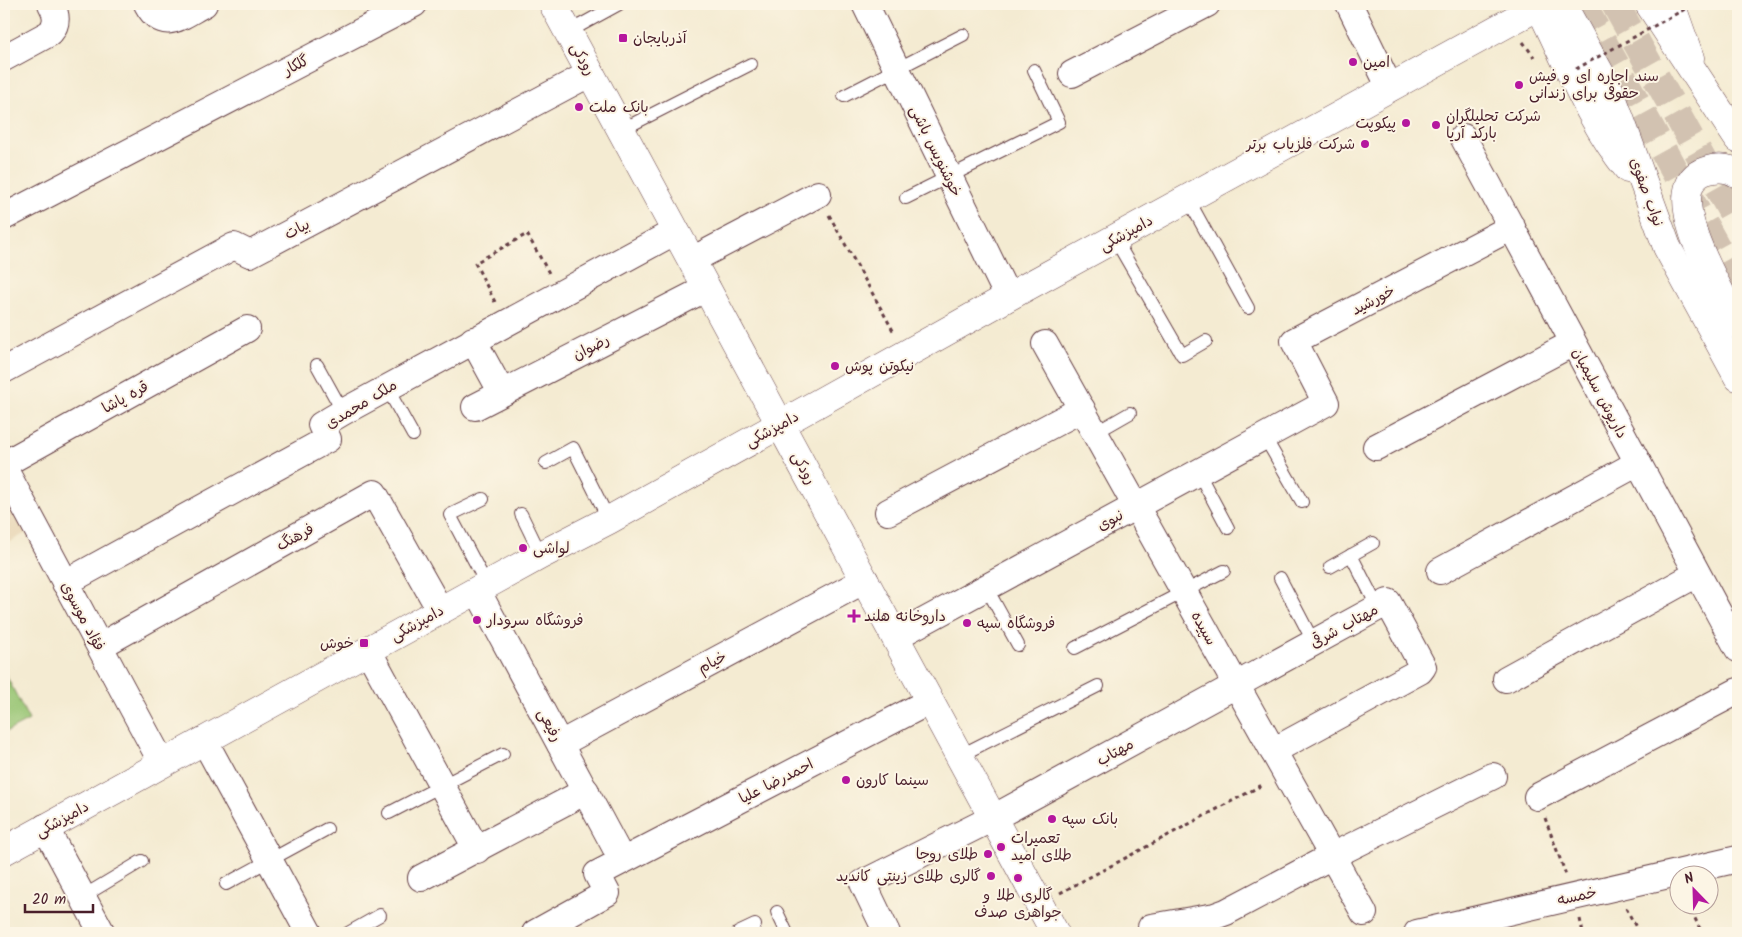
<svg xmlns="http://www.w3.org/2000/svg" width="1742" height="937" font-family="Kalam,'Playpen Sans Arabic',sans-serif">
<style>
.built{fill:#ead9ba}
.green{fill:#96c472;stroke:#70724e}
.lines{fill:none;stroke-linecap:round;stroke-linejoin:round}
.trunk-tunnel{stroke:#d2c2b1;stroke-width:28;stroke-dasharray:28 14;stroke-linecap:butt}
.service-casing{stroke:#643e44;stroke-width:14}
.minor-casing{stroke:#643e44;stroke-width:28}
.secondary-casing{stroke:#643e44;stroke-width:29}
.primary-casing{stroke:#643e44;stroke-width:29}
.path{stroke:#643e44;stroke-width:3;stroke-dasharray:4 4;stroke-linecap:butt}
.service{stroke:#fff;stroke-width:12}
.minor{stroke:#fff;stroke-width:26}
.secondary{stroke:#fff;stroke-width:28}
.primary{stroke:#fff;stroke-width:28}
.path-bridge{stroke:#643e44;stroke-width:3;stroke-dasharray:4 4;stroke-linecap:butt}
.poi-dot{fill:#b5179e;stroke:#fcf5e5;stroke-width:2}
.labels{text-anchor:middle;stroke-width:4;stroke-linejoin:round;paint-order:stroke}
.poi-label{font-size:15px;fill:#4a1f2b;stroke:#fcf5e5;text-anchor:start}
.street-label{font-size:15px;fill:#4a1f2b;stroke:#fcf5e5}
</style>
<rect width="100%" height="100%" fill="#fcf5e5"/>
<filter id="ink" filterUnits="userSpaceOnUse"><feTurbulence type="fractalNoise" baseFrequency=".02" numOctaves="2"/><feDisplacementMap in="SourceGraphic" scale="10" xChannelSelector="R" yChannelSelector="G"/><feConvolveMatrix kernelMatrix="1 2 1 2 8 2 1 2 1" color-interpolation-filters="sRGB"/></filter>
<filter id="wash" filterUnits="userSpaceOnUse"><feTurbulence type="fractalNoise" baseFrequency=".0096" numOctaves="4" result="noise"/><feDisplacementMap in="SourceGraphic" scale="20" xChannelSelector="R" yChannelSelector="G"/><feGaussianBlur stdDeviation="1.12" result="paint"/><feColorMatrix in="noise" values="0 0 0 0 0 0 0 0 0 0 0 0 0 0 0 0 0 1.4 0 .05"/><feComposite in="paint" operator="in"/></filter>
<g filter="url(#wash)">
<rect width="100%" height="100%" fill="#f4ebd2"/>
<!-- built -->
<polygon class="built" points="4,491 26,533 4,545"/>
<!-- green -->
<polygon class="green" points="4,671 29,720 4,733"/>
</g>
<g filter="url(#ink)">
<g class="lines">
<!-- trunk-tunnel -->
<g class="trunk-tunnel">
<polyline points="1582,4 1738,286"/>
<polyline points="1615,4 1738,223"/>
</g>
<defs>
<g id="service">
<polyline points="568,32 619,4"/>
<polyline points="844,96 963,35"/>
<polyline points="621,130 751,64"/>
<polyline points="906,198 1059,122 1034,70"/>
<polyline points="1188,199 1248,308"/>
<polyline points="1115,239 1182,355 1206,341"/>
<polyline points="317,365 343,412"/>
<polyline points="387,388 413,435"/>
<polyline points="1095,433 1130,413"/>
<polyline points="1264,436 1302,502"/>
<polyline points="546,463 573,448 609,520"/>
<polyline points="1198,472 1228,528"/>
<polyline points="483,499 450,515 487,585"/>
<polyline points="521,514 541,555"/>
<polyline points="1351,555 1378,608"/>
<polyline points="1330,567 1373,543"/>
<polyline points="1280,578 1314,643"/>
<polyline points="986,587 1018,645"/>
<polyline points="1075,648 1224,571"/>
<polyline points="959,756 1098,686"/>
<polyline points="389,813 503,754"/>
<polyline points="226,884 327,829"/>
<polyline points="82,897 142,861"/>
<polyline points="777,912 787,933"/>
<polyline points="348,933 380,915"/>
<polyline points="738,933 755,925"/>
</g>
<g id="minor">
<path d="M147,4C163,34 181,16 204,4"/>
<polyline points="865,4 1008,297"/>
<polyline points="1349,4 1390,88"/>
<path d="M4,58L50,33C58,23 57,15 51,4"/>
<polyline points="1072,74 1207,4"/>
<polyline points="1463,137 1738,649"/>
<polyline points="4,217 414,4"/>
<polyline points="692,260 818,194"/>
<polyline points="473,340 502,393"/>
<polyline points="1045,344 1364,913"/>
<polyline points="4,370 234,246 250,254 591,73"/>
<polyline points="475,407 707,288"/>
<polyline points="1376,447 1573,343"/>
<polyline points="4,464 247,329"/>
<polyline points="4,468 162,763"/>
<polyline points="888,512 1082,409"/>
<polyline points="1440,571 1638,463"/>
<polyline points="65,583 328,439 321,425 343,412 676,231"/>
<polyline points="477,590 622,860"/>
<polyline points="895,637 1326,403 1294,341 1512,227"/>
<polyline points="100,646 374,493 440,610"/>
<polyline points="368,650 477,850"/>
<polyline points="1506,679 1697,574"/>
<polyline points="204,740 309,933"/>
<polyline points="560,744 865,580"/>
<polyline points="1537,797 1738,691"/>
<polyline points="45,827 102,933"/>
<polyline points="421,878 586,791"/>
<polyline points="1151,927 1215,916 1226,912 1332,856 1493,776"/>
<polyline points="535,933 607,893 597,874 930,701"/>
<polyline points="887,933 863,883 993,818 1388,602 1423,667 1420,671 1273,751"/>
<polyline points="1417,933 1738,859"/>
</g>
<g id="secondary">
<polyline points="553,4 1055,933"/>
<polyline points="1671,4 1690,58"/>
<polyline points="4,851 541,555 609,520 1008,297 1539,6"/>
</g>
<g id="primary">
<path d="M1538,4C1565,57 1590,123 1628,169"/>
<polyline points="1562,4 1610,91 1667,247 1738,377"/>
<polyline points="1649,4 1738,139"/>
<path d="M1738,174C1728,167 1717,167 1705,171C1655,188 1724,298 1738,325"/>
</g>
</defs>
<!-- service casing -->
<use href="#service" class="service-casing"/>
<!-- minor casing -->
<use href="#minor" class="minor-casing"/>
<!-- secondary casing -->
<use href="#secondary" class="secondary-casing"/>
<!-- primary casing -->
<use href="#primary" class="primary-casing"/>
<!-- path -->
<g class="path">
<polyline points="1523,42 1534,57"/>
<polyline points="829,215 895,334"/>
<polyline points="495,302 475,263 527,234 549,273"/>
<polyline points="1545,818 1566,875"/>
<polyline points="1060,893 1264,784"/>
<polyline points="1688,904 1702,933"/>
<polyline points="1626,908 1639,933"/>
<polyline points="1580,919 1583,933"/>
</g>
<!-- service -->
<use href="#service" class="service"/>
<!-- minor -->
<use href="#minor" class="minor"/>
<!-- secondary -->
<use href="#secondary" class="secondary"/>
<!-- primary -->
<use href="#primary" class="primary"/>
<!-- path-bridge -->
<polyline class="path-bridge" points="1576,69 1694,4"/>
</g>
</g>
<!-- markers -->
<g class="poi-dot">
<rect x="618" y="33" width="10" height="10" rx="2.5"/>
<circle cx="1353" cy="62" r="5"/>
<circle cx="1519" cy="85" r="5"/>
<circle cx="579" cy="107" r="5"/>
<circle cx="1406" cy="123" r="5"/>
<circle cx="1436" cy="125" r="5"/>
<circle cx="1365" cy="144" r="5"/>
<circle cx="835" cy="366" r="5"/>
<circle cx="523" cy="548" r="5"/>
<path d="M851.5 608.5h5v5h5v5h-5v5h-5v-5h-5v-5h5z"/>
<circle cx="477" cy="620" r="5"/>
<circle cx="967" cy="623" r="5"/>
<rect x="359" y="638" width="10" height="10" rx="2.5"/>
<circle cx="846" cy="780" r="5"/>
<circle cx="1052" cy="819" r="5"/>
<circle cx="1001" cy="847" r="5"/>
<circle cx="988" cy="854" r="5"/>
<circle cx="991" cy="876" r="5"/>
<circle cx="1018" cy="878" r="5"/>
</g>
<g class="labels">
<!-- poi labels -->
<g class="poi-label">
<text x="633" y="43">آذربایجان</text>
<text x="1363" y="67">امین</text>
<text x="1529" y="81">سند اجاره ای و فیش<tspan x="1529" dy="17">حقوقی برای زندانی</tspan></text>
<text x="589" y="112">بانک ملت</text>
<text x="1446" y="121">شرکت تحلیلگران<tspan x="1446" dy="17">بارکد آریا</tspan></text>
<text x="1396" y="128" text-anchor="end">پیکوپت</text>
<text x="1355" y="149" text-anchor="end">شرکت فلزیاب برتر</text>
<text x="845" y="371">نیکوتن پوش</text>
<text x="533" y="553">لواشی</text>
<text x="864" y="621">داروخانه هلند</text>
<text x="487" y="625">فروشگاه سرودار</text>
<text x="977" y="628">فروشگاه سپه</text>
<text x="354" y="648" text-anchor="end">خوش</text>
<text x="856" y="785">سینما کارون</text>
<text x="1062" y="824">بانک سپه</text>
<text x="1011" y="843">تعمیرات<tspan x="1011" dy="17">طلای امید</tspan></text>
<text x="978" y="859" text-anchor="end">طلای روجا</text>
<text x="981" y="881" text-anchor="end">گالری طلای زینتی کاندید</text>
<text x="1018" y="900" text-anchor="middle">گالری طلا و<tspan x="1018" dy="17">جواهری صدف</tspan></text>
</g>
<!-- street labels -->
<g class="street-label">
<text transform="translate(583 59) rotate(61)" y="5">رودکی</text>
<text transform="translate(296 65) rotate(-27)" y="5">گلکار</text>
<text transform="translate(936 151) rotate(64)" y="5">خوشنویس باشی</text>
<text transform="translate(1647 192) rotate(70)" y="5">نواب صفوی</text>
<text transform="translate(297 229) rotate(-28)" y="5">بیات</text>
<text transform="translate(1126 233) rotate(-29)" y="5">دامپزشکی</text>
<text transform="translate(1373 300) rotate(-28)" y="5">خورشید</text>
<text transform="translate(591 347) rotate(-27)" y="5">رضوان</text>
<text transform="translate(1600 393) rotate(62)" y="5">داریوش سلیمیان</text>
<text transform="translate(125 397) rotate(-29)" y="5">قره پاشا</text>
<text transform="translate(361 404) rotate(-31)" y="5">ملک محمدی</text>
<text transform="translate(772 429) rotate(-29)" y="5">دامپزشکی</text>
<text transform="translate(804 468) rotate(62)" y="5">رودکی</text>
<text transform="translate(1110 520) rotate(-28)" y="5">نبوی</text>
<text transform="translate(295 537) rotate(-29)" y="5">فرهنگ</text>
<text transform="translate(83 616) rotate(62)" y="5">فؤاد موسوی</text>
<text transform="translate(417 623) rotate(-29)" y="5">دامپزشکی</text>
<text transform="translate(1344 626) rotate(-29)" y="5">مهتاب شرقی</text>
<text transform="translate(1204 628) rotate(61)" y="5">سپیده</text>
<text transform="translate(712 662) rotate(-28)" y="5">خیام</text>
<text transform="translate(550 725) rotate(62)" y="5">رفیعی</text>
<text transform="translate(1115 752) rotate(-29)" y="5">مهتاب</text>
<text transform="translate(776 781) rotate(-27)" y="5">احمدرضا علیا</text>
<text transform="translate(62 819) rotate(-29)" y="5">دامپزشکی</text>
<text transform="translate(1577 896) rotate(-13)" y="5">خمسه</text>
</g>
</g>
<!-- margin -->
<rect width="1742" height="937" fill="none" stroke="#fcf5e5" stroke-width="20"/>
<!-- north arrow -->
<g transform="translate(1694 890) rotate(337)"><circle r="24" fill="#fcf5e5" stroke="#b59f9b"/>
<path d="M0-4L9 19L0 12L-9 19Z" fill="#b5179e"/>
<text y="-8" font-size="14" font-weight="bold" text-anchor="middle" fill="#4a1f2b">N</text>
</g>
<!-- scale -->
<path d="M25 904v8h68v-8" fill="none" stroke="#4a1f2b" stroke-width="2.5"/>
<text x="32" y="904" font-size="15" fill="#4a1f2b" stroke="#fcf5e5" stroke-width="4" paint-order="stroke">20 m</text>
</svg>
